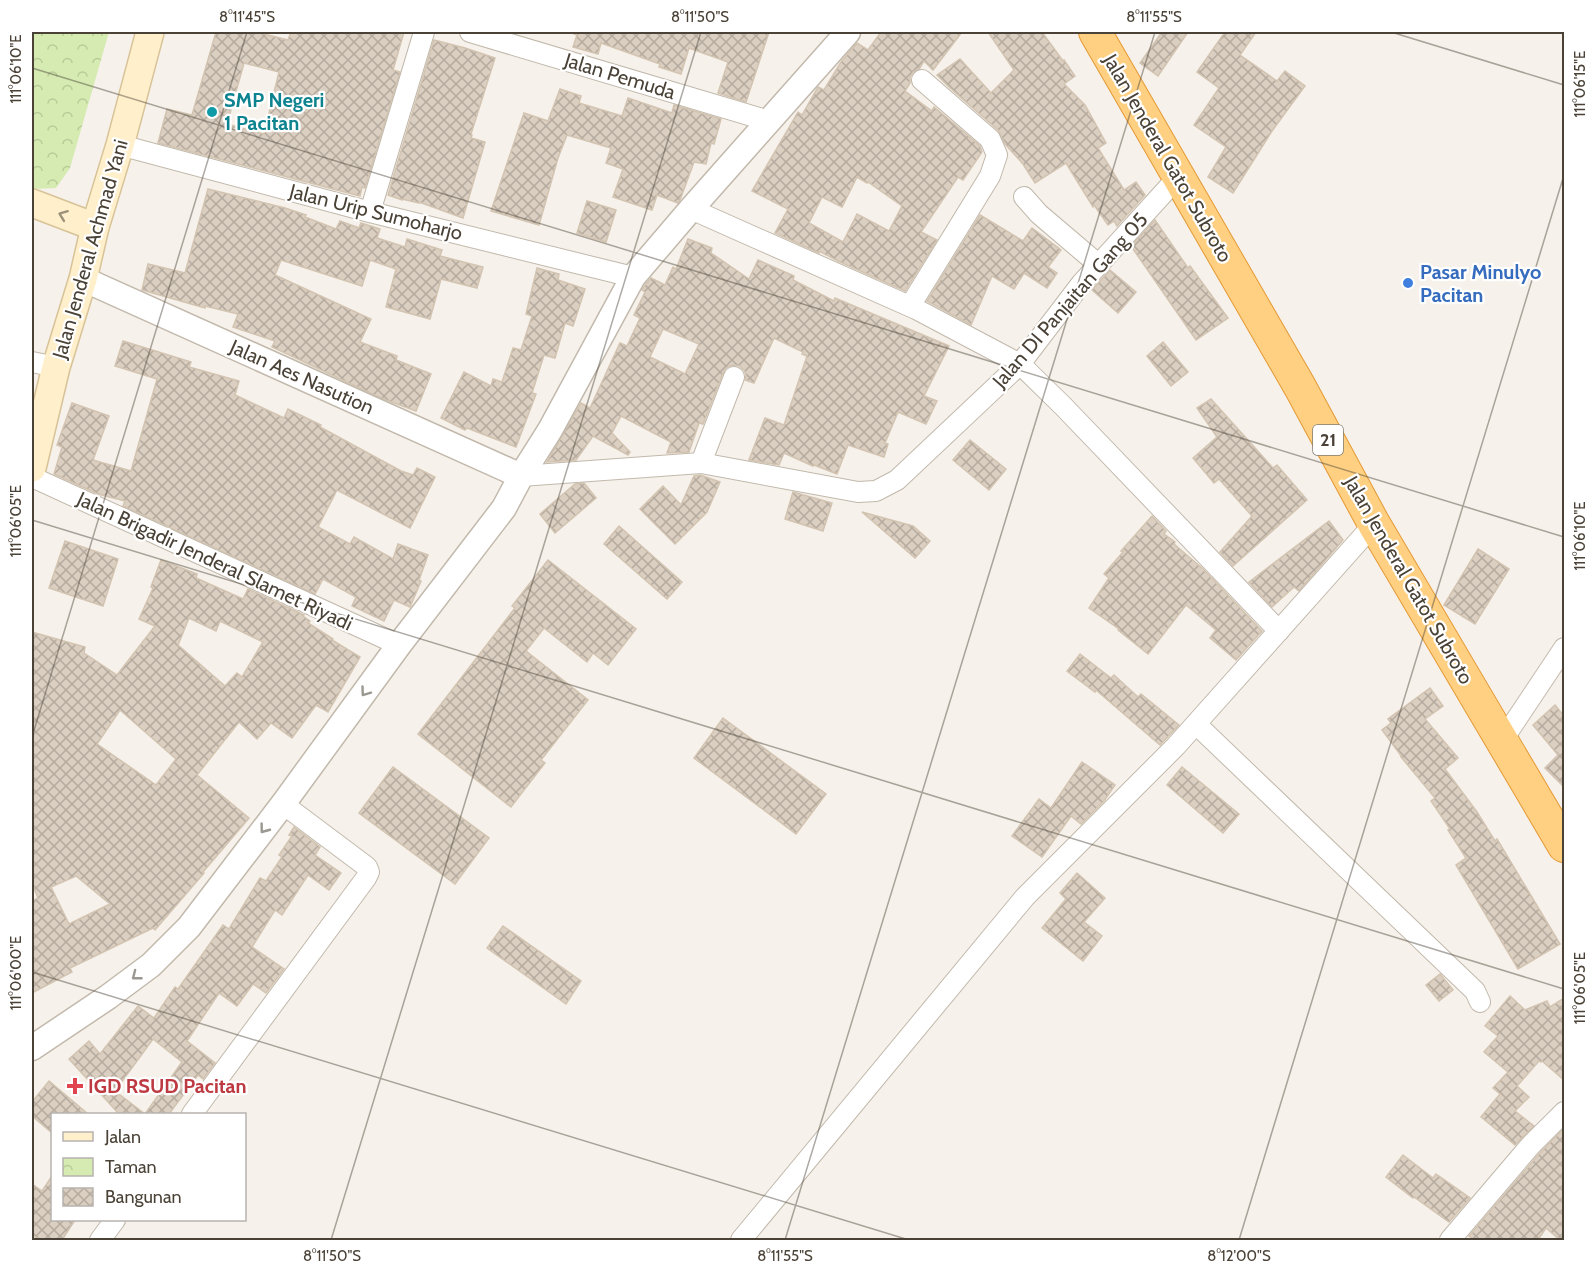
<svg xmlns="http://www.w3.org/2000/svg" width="1596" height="1272" font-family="Cabin,sans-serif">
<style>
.park{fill:url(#park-crowns)}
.building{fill:url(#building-cross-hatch);stroke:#d3c4b1;stroke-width:1.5;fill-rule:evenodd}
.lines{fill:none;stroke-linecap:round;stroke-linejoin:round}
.minor-casing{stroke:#c2b9ac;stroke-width:22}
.tertiary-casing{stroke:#c2b9ac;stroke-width:27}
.secondary-casing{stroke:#d8c398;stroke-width:30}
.trunk-casing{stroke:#e59934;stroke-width:34}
.minor{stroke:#fff;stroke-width:20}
.tertiary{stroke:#fff;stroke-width:24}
.secondary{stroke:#ffefca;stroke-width:27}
.trunk{stroke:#ffd082;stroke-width:32}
.oneway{stroke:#9b9079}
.oneway2{stroke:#9b9791}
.ticks{fill:none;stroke:#4a4237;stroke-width:1.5;stroke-opacity:0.45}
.culture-dot{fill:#0f9aa8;stroke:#fff;stroke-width:2}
.shop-dot{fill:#3f7fe0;stroke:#fff;stroke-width:2}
.health-dot{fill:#e0444e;stroke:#fff;stroke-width:2}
.labels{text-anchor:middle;stroke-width:4.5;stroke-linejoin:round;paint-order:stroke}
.shield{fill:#fff;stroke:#807b73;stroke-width:1.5}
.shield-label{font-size:18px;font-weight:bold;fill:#4a4237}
.street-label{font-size:20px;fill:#4a4237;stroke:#fff}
.culture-label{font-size:20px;font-weight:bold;fill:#0d838f;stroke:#fff;text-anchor:start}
.shop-label{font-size:20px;font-weight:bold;fill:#366cbe;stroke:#fff;text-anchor:start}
.health-label{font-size:20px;font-weight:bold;fill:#be3a42;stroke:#fff;text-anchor:start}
.neatline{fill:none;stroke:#4a4237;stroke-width:2}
.ticks-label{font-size:15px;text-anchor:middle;fill:#4a4237}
</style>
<defs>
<pattern id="park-crowns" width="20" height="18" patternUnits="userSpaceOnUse" patternTransform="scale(1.5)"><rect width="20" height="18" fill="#d5ebb1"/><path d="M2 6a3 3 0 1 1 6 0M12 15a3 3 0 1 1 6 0" fill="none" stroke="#b8cb99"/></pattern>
<pattern id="building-cross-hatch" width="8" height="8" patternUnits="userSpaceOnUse" patternTransform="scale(1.5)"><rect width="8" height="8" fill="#dbcfc1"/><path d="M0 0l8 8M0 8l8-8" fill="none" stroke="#b4aa9e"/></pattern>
</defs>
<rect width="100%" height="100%" fill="#f6f1ea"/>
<!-- park -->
<polygon class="park" points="32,32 109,32 70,168 56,188 32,189"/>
<!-- building -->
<g class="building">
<path d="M216,32H256L288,40L291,32H404L393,70L400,72L365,188L362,187L360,196L158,143L167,109L192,115ZM244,63L279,72L264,134L227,124Z"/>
<polygon points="574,32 769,32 746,102 718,93 728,62 689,48 681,74 659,67 660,64 601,43 598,54 573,47 577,35 574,34"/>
<path d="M881,32H962L933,70L924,61L920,68L913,72L910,77V83L905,91L932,111L934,107L980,146L982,152L963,180L958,177L921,232L937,240L905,291L838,261L819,251V253L775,233L788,209L752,191L798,112L802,115L818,87L824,90L841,62L857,43L868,50ZM857,177L867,183L868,182L902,206L889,231L857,214L843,242L809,223L822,197L842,207Z"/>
<polygon points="988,32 1042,32 1063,61 1064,60 1075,76 1064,84 1085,105 1106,143 1098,148 1124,190 1136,182 1145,195 1117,226 1114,221 1108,225 1094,205 1093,207 1066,163 1035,183 1023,164 1005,144 998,130 949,87 937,75 960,59 991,93 1014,70"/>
<polygon points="1162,32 1188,32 1158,76 1140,63"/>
<polygon points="1225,32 1256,32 1240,55 1277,81 1285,71 1305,86 1272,131 1233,193 1208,177 1226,147 1194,125 1219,88 1197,72"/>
<polygon points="434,40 465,48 495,58 471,134 472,135 471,138 485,142 463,218 419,202 419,203 402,199 402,200 388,195"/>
<polygon points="560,89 581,96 579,103 622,116 628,98 672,113 674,105 721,119 714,144 711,143 706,164 694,162 680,200 678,203 657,195 652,210 613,197 623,169 606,163 611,148 567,135 558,158 539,225 491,211 524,113 548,121"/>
<polygon points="208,189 285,208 306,215 305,217 336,229 340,221 359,228 361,223 380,229 377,238 405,247 407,239 442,250 440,256 483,267 477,288 441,279 430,319 386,307 396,269 370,260 362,286 281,260 275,275 371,319 360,342 397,356 396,360 431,374 416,411 381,398 272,347 275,341 233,327 238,314 205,306 205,308 142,290 148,264 185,273"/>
<polygon points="587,201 616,210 606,242 577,233"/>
<polygon points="980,215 1023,241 1032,228 1061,250 1048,267 1057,273 1047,288 1024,273 1014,289 992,276 971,325 927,301"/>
<polygon points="1155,220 1188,268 1190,266 1228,318 1196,340 1131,246"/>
<path d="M688,239L712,248L711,253L749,279L758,260L794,276L793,280L834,301L835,298L949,346L924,396L937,401L926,424L898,412L885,443L888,444L884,457L848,445L837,474L814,465L813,466L784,453L779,465L749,460L765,418L784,425L807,356L802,354L803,352L774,338L754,383L745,380L746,375L744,370L739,366L732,365L726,368L723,373L703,424L699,423L689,452L667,453L671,442L621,416L612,433L630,452L628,455L593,436L576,460L547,462L581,403L590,408L620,343L627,346L640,318L634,315L645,292L642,290L645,285L651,278L665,285L673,267L676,269ZM663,329L699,344L685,374L650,357Z"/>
<polygon points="537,268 559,274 558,280 585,289 573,326 565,323 555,358 544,355 532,393 536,394 516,447 467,428 465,430 441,418 464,372 491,386 493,379 502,382 513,348 521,350 532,316 526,314"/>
<polygon points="1110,270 1136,292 1118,313 1092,290"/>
<polygon points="123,341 191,362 189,367 239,381 235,395 284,418 288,409 321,425 320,427 401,471 413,475 417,468 435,477 410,528 337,490 318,527 350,544 354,537 393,559 398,544 428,555 419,580 421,581 410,607 394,600 384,621 352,606 356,597 323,579 315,594 123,506 125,501 98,494 54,474 62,447 57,445 72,403 109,416 93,460 131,471 157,379 115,366"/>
<polygon points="1163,342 1188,372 1171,386 1147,356"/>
<polygon points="1211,399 1273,468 1277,465 1307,500 1233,566 1220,552 1252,516 1219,479 1214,483 1193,458 1217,437 1197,408"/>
<polygon points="970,440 1006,469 989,490 953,460"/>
<polygon points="700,475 720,482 707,512 675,544 640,509 663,486 681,505 694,476"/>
<polygon points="584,483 596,498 555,533 540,514 575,484"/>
<polygon points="793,492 832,503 823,531 785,519"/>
<polygon points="862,512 913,526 930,541 915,558"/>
<polygon points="1152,516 1166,531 1164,534 1175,542 1174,544 1203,569 1262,631 1236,660 1210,638 1216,630 1186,605 1148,654 1118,630 1119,629 1089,608 1109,578 1104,574 1123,552 1121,551"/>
<polygon points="1329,521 1343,540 1299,591 1294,587 1272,607 1249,582"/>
<polygon points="619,526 682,582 667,599 604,544"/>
<polygon points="65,541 118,559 103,606 49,588"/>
<polygon points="1478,549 1509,569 1475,624 1444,605"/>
<path d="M161,560L197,574L196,578L243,599L248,589L304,615L303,616L310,621L308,623L333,639L332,640L360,657L328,712L316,705L292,738L271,723L257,739L239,722L197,775L249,818L203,872L204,873L155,930L153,928L70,968L72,972L32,993V901L38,898L32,884V632L85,647L84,653L117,675L155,626L139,619L153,588L151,587ZM189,618L216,631L220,621L263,642L242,677L237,673L225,686L178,645ZM120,710L176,759L156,785L97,744ZM76,876L110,904L69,924L51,887Z"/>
<polygon points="548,560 636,629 608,665 593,653 587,662 544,628 526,651 588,700 541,760 545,763 511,807 418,734 515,608 512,606"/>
<polygon points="1080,654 1111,678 1114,675 1138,697 1141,694 1179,725 1160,745 1096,690 1095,692 1067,671"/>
<polygon points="1430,688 1443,706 1425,719 1458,758 1445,769 1477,812 1495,841 1497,839 1560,944 1518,969 1456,865 1466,858 1448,830 1450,829 1431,801 1435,798 1401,757 1402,757 1382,730 1391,723 1388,719"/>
<polygon points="1555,705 1564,716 1564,787 1545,768 1558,755 1533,725"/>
<polygon points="723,718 826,794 796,834 694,758"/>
<polygon points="1082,762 1115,785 1104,801 1081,824 1071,816 1042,857 1012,836 1039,799 1051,808"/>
<polygon points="393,767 489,838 455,884 359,813"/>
<polygon points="1182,767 1239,814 1223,833 1167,785"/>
<path d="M294,827L320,847L315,855L341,873L329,890L308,875L282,915L275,910L252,947L284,969L266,993L253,984L237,1006L219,993L187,1041L215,1063L203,1079L198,1075L169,1114H119L69,1059L89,1041L100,1054L138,1006L154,1018L175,987L178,989L223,925L229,929L260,878L266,881L282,857L279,855L292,836L289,835ZM153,1039L182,1062L145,1114L115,1091Z"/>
<polygon points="1077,873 1105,898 1084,922 1102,936 1083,961 1042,928 1066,899 1060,893"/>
<polygon points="503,926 581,981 566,1004 487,948"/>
<polygon points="1440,974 1453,990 1439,1001 1426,985"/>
<polygon points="1510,996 1525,1010 1547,1001 1550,1007 1564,998 1564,1080 1542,1061 1541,1062 1539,1061 1517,1086 1529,1097 1515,1111 1534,1126 1515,1145 1481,1117 1500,1094 1493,1088 1508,1072 1484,1052 1498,1036 1485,1026"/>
<polygon points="49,1081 88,1114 52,1114 52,1133 32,1116 32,1102"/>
<polygon points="1564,1128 1564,1240 1560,1240 1546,1228 1538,1240 1475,1240 1469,1236 1539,1154"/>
<polygon points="1403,1155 1433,1178 1436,1174 1470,1198 1449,1222 1414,1197 1413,1198 1386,1177"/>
<polygon points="52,1176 52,1220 75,1220 62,1240 40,1240 32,1235 32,1184 42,1191"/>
</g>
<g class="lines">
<defs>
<g id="minor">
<polyline points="470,32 769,121"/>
<polyline points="120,145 370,212 633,277"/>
<polyline points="1024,197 1039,214 1099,265"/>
<polyline points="691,209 916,309 1020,364 1063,406 1279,631"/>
<polyline points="370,212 424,32"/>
<polyline points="910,306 990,176 997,155 990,139 922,80"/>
<polyline points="32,362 56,367"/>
<polyline points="701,463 734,377"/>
<polyline points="521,476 701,463 858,492 876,491 897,480 1020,364 1081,284 1178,177"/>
<polyline points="32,477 399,645"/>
<polyline points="1196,724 1475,991 1480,1002"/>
<polyline points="1502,741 1564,648"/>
<polyline points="192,1114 366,878 369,872 367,867 283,804"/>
<polyline points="100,1240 115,1220"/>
<polyline points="741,1240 1025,897 1176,746 1374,524"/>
<polyline points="1450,1240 1530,1146 1564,1112"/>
</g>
<g id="tertiary">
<polyline points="83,279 521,476"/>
<polyline points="32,1048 108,997 151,965 189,927 283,804 399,645 504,508 521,476 550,430 633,277 691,209 848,32"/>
</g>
<g id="secondary">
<polyline points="32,203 95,227"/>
<polyline points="32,468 56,367 83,279 95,227 120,145 150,32"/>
</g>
<polyline id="trunk" points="1095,32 1300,387 1374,524 1564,846"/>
</defs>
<!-- minor casing -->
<use href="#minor" class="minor-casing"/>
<!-- tertiary casing -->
<use href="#tertiary" class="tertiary-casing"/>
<!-- secondary casing -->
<use href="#secondary" class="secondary-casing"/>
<!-- trunk casing -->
<use href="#trunk" class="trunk-casing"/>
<!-- minor -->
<use href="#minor" class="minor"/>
<!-- tertiary -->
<use href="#tertiary" class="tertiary"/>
<!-- secondary -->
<use href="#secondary" class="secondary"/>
<!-- trunk -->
<use href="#trunk" class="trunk"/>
</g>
<!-- one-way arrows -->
<defs><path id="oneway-chevron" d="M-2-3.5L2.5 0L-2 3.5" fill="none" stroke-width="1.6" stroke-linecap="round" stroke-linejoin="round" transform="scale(1.5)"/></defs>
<use class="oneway" href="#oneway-chevron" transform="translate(63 215) rotate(-159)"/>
<g class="oneway2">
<use href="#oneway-chevron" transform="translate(365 692) rotate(126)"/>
<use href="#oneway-chevron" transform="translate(264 829) rotate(127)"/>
<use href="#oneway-chevron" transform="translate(136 976) rotate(142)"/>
</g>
<!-- ticks -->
<path class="ticks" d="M1391,32L1564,85M32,68L1564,537M32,520L1564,989M32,737L247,32M32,972L909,1240M331,1240L701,32M785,1240L1155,32M1239,1240L1564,175"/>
<!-- markers -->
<circle class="culture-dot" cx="212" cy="112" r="6"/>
<circle class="shop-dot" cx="1408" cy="283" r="6"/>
<path class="health-dot" d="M72 1077h6v6h6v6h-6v6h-6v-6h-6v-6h6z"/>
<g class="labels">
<!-- shield labels -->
<rect class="shield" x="1313" y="425" width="30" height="30" rx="4.5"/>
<g class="shield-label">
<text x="1328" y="446">21</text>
</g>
<!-- street labels -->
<g class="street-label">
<text transform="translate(620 76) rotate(17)" y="7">Jalan Pemuda</text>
<text transform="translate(1168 158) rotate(60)" y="7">Jalan Jenderal Gatot Subroto</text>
<text transform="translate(376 212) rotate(14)" y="7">Jalan Urip Sumoharjo</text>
<text transform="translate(90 249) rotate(-74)" y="7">Jalan Jenderal Achmad Yani</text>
<text transform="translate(1070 300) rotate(-49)" y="7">Jalan DI Panjaitan Gang 05</text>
<text transform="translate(302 377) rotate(24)" y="7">Jalan Aes Nasution</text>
<text transform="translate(215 561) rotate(25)" y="7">Jalan Brigadir Jenderal Slamet Riyadi</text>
<text transform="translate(1409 580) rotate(60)" y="7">Jalan Jenderal Gatot Subroto</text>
</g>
<!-- culture labels -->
<g class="culture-label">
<text x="224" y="107">SMP Negeri<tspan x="224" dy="23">1 Pacitan</tspan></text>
</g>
<!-- shop labels -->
<g class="shop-label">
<text x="1420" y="279">Pasar Minulyo<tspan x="1420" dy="23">Pacitan</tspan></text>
</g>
<!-- health labels -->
<g class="health-label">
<text x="88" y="1093">IGD RSUD Pacitan</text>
</g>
</g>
<!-- border -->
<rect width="1596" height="1272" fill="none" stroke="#ffffff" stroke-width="66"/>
<!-- legend -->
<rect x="51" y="1113" width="195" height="108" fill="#ffffff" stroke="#b7b3af" stroke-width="1.5"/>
<rect x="63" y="1132" width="30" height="9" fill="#ffefca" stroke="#b7b3af" stroke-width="1.5"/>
<text x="105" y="1143" font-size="18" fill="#4a4237">Jalan</text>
<rect x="63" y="1158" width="30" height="18" fill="url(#park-crowns)" stroke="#b7b3af" stroke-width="1.5"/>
<text x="105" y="1173" font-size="18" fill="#4a4237">Taman</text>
<rect x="63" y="1188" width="30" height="18" fill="url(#building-cross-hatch)" stroke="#b7b3af" stroke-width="1.5"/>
<text x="105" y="1203" font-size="18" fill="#4a4237">Bangunan</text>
<rect x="33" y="33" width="1530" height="1206" class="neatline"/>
<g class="ticks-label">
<text x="247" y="22">8°11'45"S</text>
<text x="700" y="22">8°11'50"S</text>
<text x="1154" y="22">8°11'55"S</text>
<text transform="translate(16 69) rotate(-90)" y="5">111°06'10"E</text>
<text transform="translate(1580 84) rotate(-90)" y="5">111°06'15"E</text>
<text transform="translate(16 521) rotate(-90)" y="5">111°06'05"E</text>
<text transform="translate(1580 536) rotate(-90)" y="5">111°06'10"E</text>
<text transform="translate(16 973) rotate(-90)" y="5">111°06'00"E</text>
<text transform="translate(1580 988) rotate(-90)" y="5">111°06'05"E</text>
<text x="332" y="1261">8°11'50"S</text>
<text x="785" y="1261">8°11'55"S</text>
<text x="1239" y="1261">8°12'00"S</text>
</g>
</svg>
